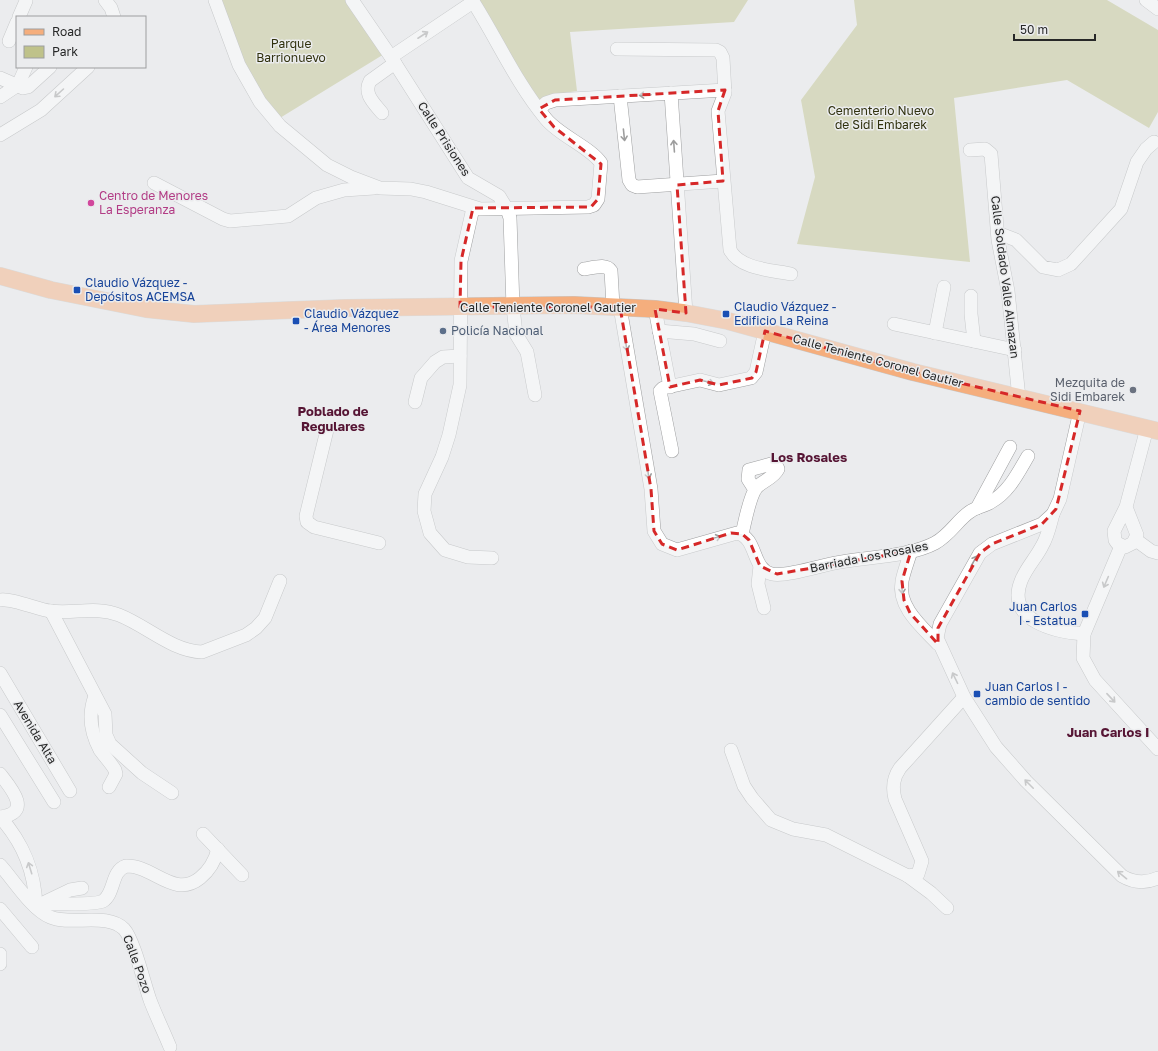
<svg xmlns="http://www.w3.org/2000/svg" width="1158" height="1051" font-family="'Golos Text',sans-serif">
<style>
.green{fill:#bfc28a}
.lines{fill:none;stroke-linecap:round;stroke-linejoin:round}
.minor-casing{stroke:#9e9fa0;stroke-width:14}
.major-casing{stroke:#c7c7c7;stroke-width:18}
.minor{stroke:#fff;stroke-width:13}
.major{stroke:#f5ae7d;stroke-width:17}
.oneway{stroke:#9e9e9e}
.marked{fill:none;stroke:#d62828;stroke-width:3;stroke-dasharray:8 5;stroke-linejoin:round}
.hotel-dot{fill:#d1479c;stroke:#ebecee;stroke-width:1.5}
.transit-dot{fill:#1a4fb4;stroke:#ebecee;stroke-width:1.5}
.service-dot{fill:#5c6f8a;stroke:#ebecee;stroke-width:1.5}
.worship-dot{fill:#6b7280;stroke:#ebecee;stroke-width:1.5}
.labels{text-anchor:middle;stroke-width:3;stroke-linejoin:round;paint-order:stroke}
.park-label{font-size:12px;fill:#30310e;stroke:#ebecee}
.street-label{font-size:12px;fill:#272828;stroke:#ebecee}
.hotel-label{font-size:12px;fill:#b23c85;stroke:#ebecee;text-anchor:start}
.transit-label{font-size:12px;fill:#164399;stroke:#ebecee;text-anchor:start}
.service-label{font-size:12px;fill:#4e5e75;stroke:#ebecee;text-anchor:start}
.worship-label{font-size:12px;fill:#5b616d;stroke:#ebecee;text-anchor:end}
.neighbourhood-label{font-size:13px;font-weight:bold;fill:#561534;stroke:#ebecee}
</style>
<rect width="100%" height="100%" fill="#ebecee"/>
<!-- green -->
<g class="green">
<polygon points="214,0 352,0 383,43 394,48 275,121 258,100"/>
<polygon points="473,0 748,0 734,22 570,32 577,91 558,94 542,109"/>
<polygon points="854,0 1107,0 1158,30 1158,112 1149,128 1067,80 954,98 970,262 797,244 815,177 801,100 857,25"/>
</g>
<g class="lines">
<defs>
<g id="minor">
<polyline points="105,0 111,8 114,17"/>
<path d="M215,0L239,65L260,102L280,126L327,165L351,177L380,188L411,189L426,192L480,209L588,207L594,205L598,199L601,163C590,147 560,136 546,119C516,83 497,39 472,0"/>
<polyline points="352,0 391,57 468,178 499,196 507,209 510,218 513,307 516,334 527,352 535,395"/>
<polyline points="1146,0 1158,9"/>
<polyline points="19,17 26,1"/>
<polyline points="9,41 17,22"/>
<path d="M617,49L716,50L720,52L723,58L725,93L718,111L730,250C740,269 771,270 791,274"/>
<polyline points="391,57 473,2"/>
<polyline points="0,78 23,88 28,87 50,67"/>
<polyline points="671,93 686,313"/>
<polyline points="620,96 629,180 632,185 637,187 723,181"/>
<polyline points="0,97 18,85 26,67"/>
<polyline points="539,109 546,103 555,100 725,90"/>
<path d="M382,113C374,103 363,94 370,81L395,63"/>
<polyline points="0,135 41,110 88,67"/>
<polyline points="970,150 985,149 991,154 998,240 1008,291 1019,398"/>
<polyline points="154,183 223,219 230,221 288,216 316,198 344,190 374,188"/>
<polyline points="473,208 461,261 460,385 449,435 442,457 425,494 424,511 430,533 445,550 468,557 492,558"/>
<polyline points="998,233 1016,240 1043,267 1058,270 1071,264 1121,209 1137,162 1146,149 1154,142"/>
<path d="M584,269C593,268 606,263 611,271L613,306"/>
<polyline points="971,296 971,314 974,341"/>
<path d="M620,307L651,489L654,531L662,544L677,550L737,533C758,538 751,569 772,574C785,577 820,566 835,563C864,557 909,557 935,543C951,534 958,519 971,511C977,507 985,506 991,502C1009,492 1018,473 1028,456"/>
<polyline points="655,309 670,387"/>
<polyline points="894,324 1015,350"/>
<polyline points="659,331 694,334 720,341"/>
<polyline points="935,333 944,287"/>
<polyline points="415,402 421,378 435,362 443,357 460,356"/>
<path d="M1080,411L1060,499L1053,514L1042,524L992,544L980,553L940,624L937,638L964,697L996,747L1026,781L1122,876C1134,883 1145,884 1158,878"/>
<polyline points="327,430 306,516 307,522 314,527 379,543"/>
<polyline points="672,451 660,391 663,388 700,380 719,385 751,378 756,372 765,331"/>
<polyline points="1126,507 1137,535 1133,543 1125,547 1117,543 1115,540 1114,531 1126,507 1147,428"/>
<polyline points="977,508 1010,447"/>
<path d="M1053,514C1050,525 1048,536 1042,546C1036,558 1026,568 1021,581C1005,621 1056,632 1084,634"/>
<path d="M742,534C745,522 749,498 756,488C762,481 774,478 778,469L776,465L771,464L749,470L748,479L755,490"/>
<polyline points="1136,540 1151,551 1158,553"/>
<polyline points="1121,546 1084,634 1083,658 1095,680 1158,749"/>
<path d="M911,551C908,561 904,571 902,581C897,607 922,627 938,644"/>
<polyline points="760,566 758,584 764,608"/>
<path d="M0,600C11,598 37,609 50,611C74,614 96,606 119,615C147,626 172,651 202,652L246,635L256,628L265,618L280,581"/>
<polyline points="51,611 105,714 106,735 110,744 142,773 172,793"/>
<polyline points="0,673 70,791"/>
<path d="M95,696C88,714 91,733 100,750C105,757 111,763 115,770L116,774L109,787"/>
<polyline points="0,715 54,802"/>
<polyline points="731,750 744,786 752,798 771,820 793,829 826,835 908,876 931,893 947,908"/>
<path d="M0,774C11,788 33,813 0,817"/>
<path d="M0,817C23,843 35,871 36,907"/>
<polyline points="203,834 242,875"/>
<path d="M0,865C13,879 32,910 50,917C71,926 107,912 124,929C134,940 144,983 150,1000C156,1016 164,1032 170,1047"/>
<path d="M908,876L918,874L922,861L895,799C892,787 893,778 900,768L964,697"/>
<polyline points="45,902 70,890 82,888"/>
<path d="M41,904C52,904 96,905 103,901C115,893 111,871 126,866C153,865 174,899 200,878C210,870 215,861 218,849"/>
<polyline points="0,909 32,947"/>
<polyline points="0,954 0,964"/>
</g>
<polyline id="major" points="0,276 51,290 146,309 194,314 345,308 574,305 655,309 686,313 728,321 913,372 1158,431"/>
</defs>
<!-- minor casing -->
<use href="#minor" class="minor-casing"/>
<!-- major casing -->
<use href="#major" class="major-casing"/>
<!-- minor -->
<use href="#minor" class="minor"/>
<!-- major -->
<use href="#major" class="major"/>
</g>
<!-- one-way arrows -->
<defs><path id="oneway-shaft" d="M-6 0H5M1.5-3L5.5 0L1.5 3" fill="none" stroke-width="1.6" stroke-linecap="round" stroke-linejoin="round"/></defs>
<g class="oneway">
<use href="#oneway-shaft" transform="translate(423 35) rotate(-33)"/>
<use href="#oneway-shaft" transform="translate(59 93) rotate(138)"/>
<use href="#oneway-shaft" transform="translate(645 95) rotate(177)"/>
<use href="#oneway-shaft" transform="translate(624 135) rotate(84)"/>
<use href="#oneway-shaft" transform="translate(674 146) rotate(-94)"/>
<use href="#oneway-shaft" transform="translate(626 345) rotate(80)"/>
<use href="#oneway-shaft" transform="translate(708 382) rotate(16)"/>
<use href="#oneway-shaft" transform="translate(648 473) rotate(80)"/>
<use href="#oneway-shaft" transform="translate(715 538) rotate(-17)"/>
<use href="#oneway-shaft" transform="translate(974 561) rotate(-61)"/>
<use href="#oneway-shaft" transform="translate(1106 582) rotate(113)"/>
<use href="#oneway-shaft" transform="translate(902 588) rotate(87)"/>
<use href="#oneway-shaft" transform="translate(955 678) rotate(-116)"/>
<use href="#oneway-shaft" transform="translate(1111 698) rotate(47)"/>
<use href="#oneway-shaft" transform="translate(1029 784) rotate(-135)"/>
<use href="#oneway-shaft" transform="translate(30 868) rotate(-107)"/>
<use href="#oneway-shaft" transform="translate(1122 875) rotate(-141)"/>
</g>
<!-- marked area -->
<path d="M0 0H1158V1051H0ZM725,90L718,111L723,181L677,185L686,313L655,309L670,387L700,380L719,385L752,378L756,372L765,331L913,372L1080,411L1056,509L1042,524L992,544L980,553L938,628V644L910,613L904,600L902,581L911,551L777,574L760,566L749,540L742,534L731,533L677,550L662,544L654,531L651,489L620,307H460L461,261L473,208L591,207L598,199L601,164L554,127L539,109L555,100Z" fill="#ebecee" fill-opacity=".55" fill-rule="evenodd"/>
<path class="marked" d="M725,90L718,111L723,181L677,185L686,313L655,309L670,387L700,380L719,385L752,378L756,372L765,331L913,372L1080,411L1056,509L1042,524L992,544L980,553L938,628V644L910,613L904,600L902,581L911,551L777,574L760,566L749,540L742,534L731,533L677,550L662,544L654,531L651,489L620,307H460L461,261L473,208L591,207L598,199L601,164L554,127L539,109L555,100Z"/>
<!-- markers -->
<circle class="hotel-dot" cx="91" cy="203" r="4"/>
<g class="transit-dot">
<rect x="73" y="286" width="8" height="8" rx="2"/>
<rect x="722" y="310" width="8" height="8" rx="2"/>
<rect x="292" y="317" width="8" height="8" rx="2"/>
<rect x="1081" y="610" width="8" height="8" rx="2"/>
<rect x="973" y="690" width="8" height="8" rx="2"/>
</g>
<circle class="service-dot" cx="443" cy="331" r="4"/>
<circle class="worship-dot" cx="1133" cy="390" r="4"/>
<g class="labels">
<!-- park labels -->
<g class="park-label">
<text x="291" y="48">Parque<tspan x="291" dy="14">Barrionuevo</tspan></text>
<text x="881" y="115">Cementerio Nuevo<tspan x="881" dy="14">de Sidi Embarek</tspan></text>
</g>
<!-- street labels -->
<g class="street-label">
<text transform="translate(444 139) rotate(57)" y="4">Calle Prisiones</text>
<text transform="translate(1005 277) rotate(83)" y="4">Calle Soldado Valle Almazan</text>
<text x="548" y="312">Calle Teniente Coronel Gautier</text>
<text transform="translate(878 361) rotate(15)" y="4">Calle Teniente Coronel Gautier</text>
<text transform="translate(869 557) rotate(-11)" y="4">Barriada Los Rosales</text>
<text transform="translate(35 732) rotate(59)" y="4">Avenida Alta</text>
<text transform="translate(137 964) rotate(70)" y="4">Calle Pozo</text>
</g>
<!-- hotel labels -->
<g class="hotel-label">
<text x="99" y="200">Centro de Menores<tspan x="99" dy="14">La Esperanza</tspan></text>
</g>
<!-- transit labels -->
<g class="transit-label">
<text x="85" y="287">Claudio Vázquez -<tspan x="85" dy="14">Depósitos ACEMSA</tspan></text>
<text x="734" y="311">Claudio Vázquez -<tspan x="734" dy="14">Edificio La Reina</tspan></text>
<text x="304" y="318">Claudio Vázquez<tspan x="304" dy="14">- Área Menores</tspan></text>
<text x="1077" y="611" text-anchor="end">Juan Carlos<tspan x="1077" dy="14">I - Estatua</tspan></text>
<text x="985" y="691">Juan Carlos I -<tspan x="985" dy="14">cambio de sentido</tspan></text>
</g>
<!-- service labels -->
<g class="service-label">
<text x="451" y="335">Policía Nacional</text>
</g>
<!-- worship labels -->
<g class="worship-label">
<text x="1125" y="387">Mezquita de<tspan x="1125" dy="14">Sidi Embarek</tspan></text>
</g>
<!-- neighbourhood labels -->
<g class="neighbourhood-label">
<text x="333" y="416">Poblado de<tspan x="333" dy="15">Regulares</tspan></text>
<text x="809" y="462">Los Rosales</text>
<text x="1108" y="737">Juan Carlos I</text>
</g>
</g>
<!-- legend -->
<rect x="16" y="16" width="130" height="52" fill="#ebecee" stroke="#9d9e9f"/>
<rect x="24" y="29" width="20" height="6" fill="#f5ae7d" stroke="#9d9e9f"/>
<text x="52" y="36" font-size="12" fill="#272828">Road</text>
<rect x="24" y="46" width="20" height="12" fill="#bfc28a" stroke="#9d9e9f"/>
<text x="52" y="56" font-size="12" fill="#272828">Park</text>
<!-- scale -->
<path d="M1014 34v6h81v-6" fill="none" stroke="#272828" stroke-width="2"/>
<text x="1020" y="34" font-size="12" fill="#272828" stroke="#ebecee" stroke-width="3" paint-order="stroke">50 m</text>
</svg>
